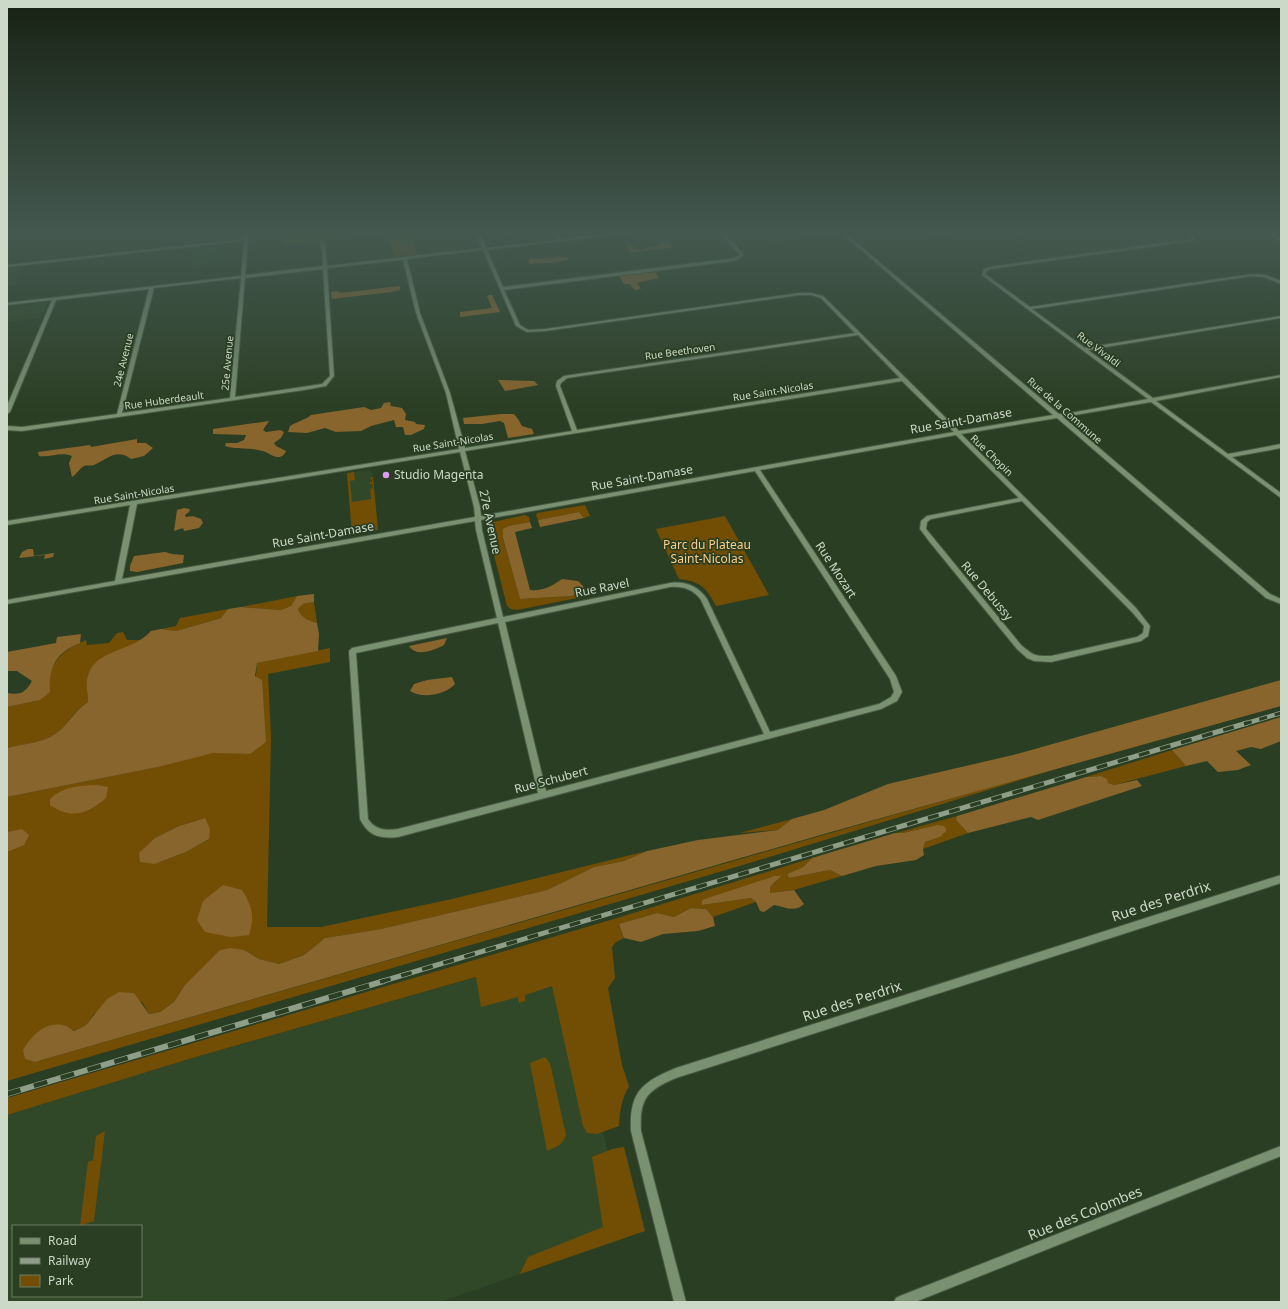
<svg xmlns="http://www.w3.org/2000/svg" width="1288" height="1309" font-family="'Noto Sans',sans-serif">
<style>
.built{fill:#304827;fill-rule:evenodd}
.green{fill:#724e05;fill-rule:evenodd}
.forest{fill:#88652c}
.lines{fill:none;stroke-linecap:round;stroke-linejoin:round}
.minor-casing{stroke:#4a5a43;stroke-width:2}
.minor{fill:#799071;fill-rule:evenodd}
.rail-far2-casing{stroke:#8f9e89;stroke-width:4.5}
.rail-far1-casing{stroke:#8f9e89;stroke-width:5}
.rail-casing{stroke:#8f9e89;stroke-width:6}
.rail-far2{stroke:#2a3e23;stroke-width:3;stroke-dasharray:8;stroke-linecap:butt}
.rail-far1{stroke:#2a3e23;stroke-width:3.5;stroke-dasharray:11;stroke-linecap:butt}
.rail{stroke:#2a3e23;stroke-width:4.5;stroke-dasharray:14;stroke-linecap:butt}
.poi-dot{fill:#dd99f3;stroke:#2a3e23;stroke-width:1.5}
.labels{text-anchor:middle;stroke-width:3.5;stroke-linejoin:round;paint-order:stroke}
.far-street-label{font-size:10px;fill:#ccd9c8;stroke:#2a3e23}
.street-label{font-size:12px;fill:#ccd9c8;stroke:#2a3e23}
.poi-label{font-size:12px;fill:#ccd9c8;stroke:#2a3e23;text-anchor:start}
.park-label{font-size:12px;fill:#fece86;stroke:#2a3e23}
.near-street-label{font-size:14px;fill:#ccd9c8;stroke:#2a3e23}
</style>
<rect width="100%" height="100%" fill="#2a3e23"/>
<!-- built -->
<g class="built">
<polygon points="215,246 214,263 191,266 194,248"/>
<polygon points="23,266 14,285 7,286 7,267"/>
<polygon points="44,303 47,304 40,318 7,322 7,307"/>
<polygon points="370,470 373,477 378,530 352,534 347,473"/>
<path d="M562,953L627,1237L440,1302H7V1115L189,1059ZM13,1226H141V1296H13Z"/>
</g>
<!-- green -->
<g class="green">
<polygon points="285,232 411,232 417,254 394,257 388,234 285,245"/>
<polygon points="785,232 837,232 839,233 774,241 771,237 788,235"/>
<polygon points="354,472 355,480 350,481 352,502 371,499 370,489 373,488 372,484 369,484 369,483 372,482 372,479 369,478 373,477 378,530 352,534 347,473"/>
<polygon points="585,505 590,516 584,518 579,512 538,520 536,515 537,513"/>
<polygon points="525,515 529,517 530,522 508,526 503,529 503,538 520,599 572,596 584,587 587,596 517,610 511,609 507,606 487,528 489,524 493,522"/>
<path d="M725,516L769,595L716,606C707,588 700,581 679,579L656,529Z"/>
<polygon points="297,596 291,606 281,610 241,607"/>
<path d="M314,602L317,623C308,620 301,618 298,609L303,604Z"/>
<polygon points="228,609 221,618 204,623 176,631 161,629 176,626 180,618"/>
<path d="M123,632L127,640H141L127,647L87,681L88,702C73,710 67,728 52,736C43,742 18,745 7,748V707L40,700C53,668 51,655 86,640L87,645L109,643L117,633Z"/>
<path d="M330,648V662L268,674L271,736L267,927H321L452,899L647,851L624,861L594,867L547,890L381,929L325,938L304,955L279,964L259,959L244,950L184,986L174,1002L160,1012L149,1014L142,1002L95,1013L86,1025L73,1031L63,1025L25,1059L35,1062L1095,757L743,865L7,1081V852L10,850L22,830L7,832V797L158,767L213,752L250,754L257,663ZM205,818L209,839L186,852L155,864V838L179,826Z"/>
<polygon points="1172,750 1186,766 1114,785 1108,783 1101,776 1086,777"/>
<polygon points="957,816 956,820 968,833 923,849 925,842 940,837 937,825 903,833 896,833"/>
<polygon points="792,819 778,830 740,833"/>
<path d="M812,858L803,867L787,874L789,878L830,870L842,876L794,890L770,893V887L777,881L702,900V905L751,898L756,902L713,917L706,909L691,908L674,917L657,913L619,924L624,938L616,942L612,947L615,978L608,988L622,1065L629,1086C621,1100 620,1111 619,1126L597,1134L587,1133L583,1126L552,986L525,995V1001L519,1003L518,997L481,1007L476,977L189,1059L7,1115V1098L617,918Z"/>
<path d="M545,1057L550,1063L566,1135C563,1145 556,1147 547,1151L530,1063Z"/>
<polygon points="105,1131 94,1221 80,1226 88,1162 93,1160 96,1136"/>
<polygon points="624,1147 645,1231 520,1274 528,1257 603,1227 592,1157 612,1149"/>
</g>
<!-- forest -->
<g class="forest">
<polygon points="661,238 665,238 673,247 631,253 625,243 630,243 635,249 639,249 641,250 647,249 646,248 661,245 658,243 662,240"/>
<polygon points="567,257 570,259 559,262 530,264 528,262 530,259"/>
<polygon points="655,272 659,278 637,283 641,289 635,290 629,284 624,284 619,276"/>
<polygon points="400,286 400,290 391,292 332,299 331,292 337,291 341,293"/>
<polygon points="490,295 492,295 500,312 460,317 460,312 492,308 487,296"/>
<polygon points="498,380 534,381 538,385 505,391"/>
<path d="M390,402L391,406L402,408L406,414L405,420L415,422L416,424L425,425L424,429L411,435H405L403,427H396L394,420L371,426L361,431L336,432L325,428L307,433L288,432L290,426C298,421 305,420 311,415L364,407L371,410L381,408L384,403Z"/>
<polygon points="501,414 514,414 518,419 522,426 532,429 534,434 508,438 504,423 500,421 482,424 464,424 463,418"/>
<path d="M269,421L263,430L266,432L280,430L284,432L281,438L274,443L276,446L286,451C285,454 283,456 280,457C274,458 268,452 262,451C250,447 237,450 225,446L226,443H237L244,440L246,435L213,434V429Z"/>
<path d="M137,439V443H146L153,448L144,456L131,459C116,448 108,459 94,465C91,466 87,465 84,466C79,469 77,474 72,477L69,463L72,456C61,451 50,458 39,456L38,452L90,445L91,447Z"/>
<polygon points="184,508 190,509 189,512 185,515 186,517 193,516 201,519 203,523 199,528 184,531 183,528 174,531 177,510"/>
<polygon points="579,512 584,518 540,527 538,520"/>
<path d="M530,522L532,528L515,532L530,590C541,592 554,585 562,579L578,581L584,587L572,596L520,599L503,538V529L508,526Z"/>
<polygon points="28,549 33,549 34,556 54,553 53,557 44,559 45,555 19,558 22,552"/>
<polygon points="165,552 172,554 184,555 183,563 137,572 130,571 130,566 134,556"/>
<path d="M314,594V602L303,604L298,609C301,618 308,620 317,623L319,634L318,651L257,663L255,676L262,680L266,742L250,754L213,753L158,767L7,797V748C18,745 43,742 52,736C67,728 74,710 88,702C88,695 86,687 87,680C92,648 132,653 151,631L161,629L176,631L204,623L221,618L228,609L241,607L281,610L291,606L297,596Z"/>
<path d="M81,634L80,643C57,652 48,667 50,692L40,700L7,707V693C21,695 25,693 32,681L17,671H7V652L56,643L57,637Z"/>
<path d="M447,638L444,645C434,650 417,658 409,646Z"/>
<path d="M452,677L455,684C445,695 422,699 410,691L414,684L427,680Z"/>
<path d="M1281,680V706L824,834L35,1062L25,1059L23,1050C32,1036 44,1022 62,1025C66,1025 70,1029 74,1031L86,1025L107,999L119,992L134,993L149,1014L160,1012L174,1002L184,986L220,950L230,948L244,950L259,959L279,964L304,955L325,938L381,929L547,890L594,867L624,861L647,851L698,840L778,830L792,819L824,810L888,784L1013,755Z"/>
<polygon points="1281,717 1281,741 1261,749 1251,747 1236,751 1251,765 1238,770 1218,772 1207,761 1186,766 1172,750"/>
<polygon points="1101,776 1107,779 1108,783 1114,785 1137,780 1142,786 1038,820 1031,817 968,833 956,820 957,816 1086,777"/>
<path d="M97,785L108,787L106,798C87,814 72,820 50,805V799C64,786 79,786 97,785Z"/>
<polygon points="205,818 210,829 209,839 186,852 155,864 140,862 139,853 155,838 179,826"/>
<polygon points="937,825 944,826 947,830 940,837 925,842 923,849 924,855 916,860 876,866 842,876 830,870 789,878 787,874 803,867 812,858 895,833 903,833"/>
<polygon points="22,829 29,835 24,845 7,852 7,832"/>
<path d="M775,876H781L770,887V893L794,890L804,904C795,913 785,907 774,905L764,912L760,911L756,902L751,898L702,905V900Z"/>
<path d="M223,885L242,890C252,907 255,915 249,935L231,937L205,932L197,920L203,901Z"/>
<polygon points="691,908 706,909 713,917 715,926 698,931 663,934 641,942 624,938 619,924 657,913 674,917"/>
</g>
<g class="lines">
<defs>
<g id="minor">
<path d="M245,232H249L245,275L323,266L321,242L323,241L325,242L327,266L482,248L475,232H479L486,248L558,240L553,232H557L561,239L626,232H635L633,233L487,250L503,287L735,258L740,255L719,232H723L742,252L743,256L737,260L727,262L504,290L520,325L528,330L545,329L800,293H811L823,296L959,431L1053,415L840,232H844L1059,414L1070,413L1148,399L982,275L984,269L989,267L1190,239L1191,237L1182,232H1186L1194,236L1193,241L990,269L987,271L985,274L1030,307L1252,274L1266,275L1281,281V284L1264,277L1252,276L1032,309L1085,348L1281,316V318L1088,350L1153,398L1281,375V377L1156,401L1228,454L1281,444V448L1232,457L1281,493V498L1151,402L1063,417L1270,594L1281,599V604L1266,598L1057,418L961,434L1136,608L1150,626L1148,636L1141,641L1051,662L1034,661L1027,658L1017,649L929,541L920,529L921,521L927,516L1019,498L956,435L760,470L896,676L902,692L897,701L881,709L398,837C380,839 368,836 360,819L349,651L352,648L497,618L476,530L475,521L7,604V600L115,581L130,505L7,525V521L459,449L446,393L416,313L403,260L327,268L334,376L326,386L304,390L22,431L7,430V426L22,427L117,414L149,289L56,300L10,412L7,414V406L52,300L7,305V303L241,276L244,241L7,267V265L244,239ZM483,250L516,326L527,332L545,331L800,295H811L821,298L855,333L564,376L557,381L556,386L572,431L465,448L450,393L420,313L407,259ZM323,269L330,376L322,384L235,397L245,278ZM241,278L230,398L122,413L154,288ZM858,335L900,378L577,430L560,386L561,383L567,378ZM902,381L954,432L481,516L480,507L465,451ZM460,452L474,507L475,517L122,579L137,504ZM755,471L890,679L894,692L891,697L879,704L770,732L707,599C698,586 685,581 670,583L503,617L482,530L481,520ZM1022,501L1132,612L1144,626L1143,633L1137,637L1051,656C1034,656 1034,656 1021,645L926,529L927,522L931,519ZM670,587C683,586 693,589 701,600L764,734L546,791L505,622ZM498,623L538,793L398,829C386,831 375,830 368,819L356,653Z"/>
<polygon points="931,232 953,232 951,233 933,233"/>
<polygon points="1270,232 1274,232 1274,235 1281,238 1281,241 1271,236"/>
<path d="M1281,875V883L676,1078C647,1090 639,1099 641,1131L686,1302H674L631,1131C629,1092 642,1082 676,1068Z"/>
<polygon points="1281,1146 1281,1156 915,1302 894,1302 896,1298 900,1296"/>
</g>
</defs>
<!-- minor casing -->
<use href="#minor" class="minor-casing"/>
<!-- minor -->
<use href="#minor" class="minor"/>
<defs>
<polyline id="rail-far2" points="1244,724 1281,713"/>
<polyline id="rail-far1" points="380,982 1247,723"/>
<polyline id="rail" points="7,1094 384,981"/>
</defs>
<!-- rail-far2 casing -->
<use href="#rail-far2" class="rail-far2-casing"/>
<!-- rail-far1 casing -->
<use href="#rail-far1" class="rail-far1-casing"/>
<!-- rail casing -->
<use href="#rail" class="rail-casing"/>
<!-- rail-far2 -->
<use href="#rail-far2" class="rail-far2"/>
<!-- rail-far1 -->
<use href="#rail-far1" class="rail-far1"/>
<!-- rail -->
<use href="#rail" class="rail"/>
</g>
<!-- sky -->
<linearGradient id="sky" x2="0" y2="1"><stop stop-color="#172213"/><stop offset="0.56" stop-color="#445850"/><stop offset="1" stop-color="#445850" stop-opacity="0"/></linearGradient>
<rect width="1288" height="415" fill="url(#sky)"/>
<!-- markers -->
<circle class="poi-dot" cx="386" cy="475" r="4"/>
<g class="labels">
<!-- far-street labels -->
<g class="far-street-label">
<text transform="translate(1099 349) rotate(37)" y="4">Rue Vivaldi</text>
<text transform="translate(680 351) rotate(-8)" y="4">Rue Beethoven</text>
<text transform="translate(123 360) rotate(-76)" y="4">24e Avenue</text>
<text transform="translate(227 363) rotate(-85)" y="4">25e Avenue</text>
<text transform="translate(773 391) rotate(-9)" y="4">Rue Saint-Nicolas</text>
<text transform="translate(164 400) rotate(-8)" y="4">Rue Huberdeault</text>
<text transform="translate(1065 410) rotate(41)" y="4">Rue de la Commune</text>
<text transform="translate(453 442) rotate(-9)" y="4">Rue Saint-Nicolas</text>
<text transform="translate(992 455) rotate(44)" y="4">Rue Chopin</text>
<text transform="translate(134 494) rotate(-9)" y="4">Rue Saint-Nicolas</text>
</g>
<!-- street labels -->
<g class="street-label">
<text transform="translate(961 421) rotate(-10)" y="4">Rue Saint-Damase</text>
<text transform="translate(642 478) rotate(-10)" y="4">Rue Saint-Damase</text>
<text transform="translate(490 522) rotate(78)" y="4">27e Avenue</text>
<text transform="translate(323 535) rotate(-10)" y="4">Rue Saint-Damase</text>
<text transform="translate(836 570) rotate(57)" y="4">Rue Mozart</text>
<text transform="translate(602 588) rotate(-11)" y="4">Rue Ravel</text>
<text transform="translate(987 591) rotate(50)" y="4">Rue Debussy</text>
<text transform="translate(551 780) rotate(-15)" y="4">Rue Schubert</text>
</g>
<!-- poi labels -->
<g class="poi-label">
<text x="394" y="479">Studio Magenta</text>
</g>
<!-- park labels -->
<g class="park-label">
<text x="707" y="549">Parc du Plateau<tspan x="707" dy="14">Saint-Nicolas</tspan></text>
</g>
<!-- near-street labels -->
<g class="near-street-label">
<text transform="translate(1161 901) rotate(-18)" y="5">Rue des Perdrix</text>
<text transform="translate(852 1001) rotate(-18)" y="5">Rue des Perdrix</text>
<text transform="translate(1085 1213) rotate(-22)" y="5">Rue des Colombes</text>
</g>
</g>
<!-- border -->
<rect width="1288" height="1309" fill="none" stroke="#ccd9c8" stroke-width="16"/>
<!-- legend -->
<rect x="12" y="1225" width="130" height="72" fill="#2a3e23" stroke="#6b7c65"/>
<rect x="20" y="1238" width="20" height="6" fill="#799071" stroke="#6b7c65"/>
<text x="48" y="1245" font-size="12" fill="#ccd9c8">Road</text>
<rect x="20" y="1258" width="20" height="6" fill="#8f9e89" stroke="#6b7c65"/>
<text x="48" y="1265" font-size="12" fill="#ccd9c8">Railway</text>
<rect x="20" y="1275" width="20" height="12" fill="#724e05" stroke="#6b7c65"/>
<text x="48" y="1285" font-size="12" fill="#ccd9c8">Park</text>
</svg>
